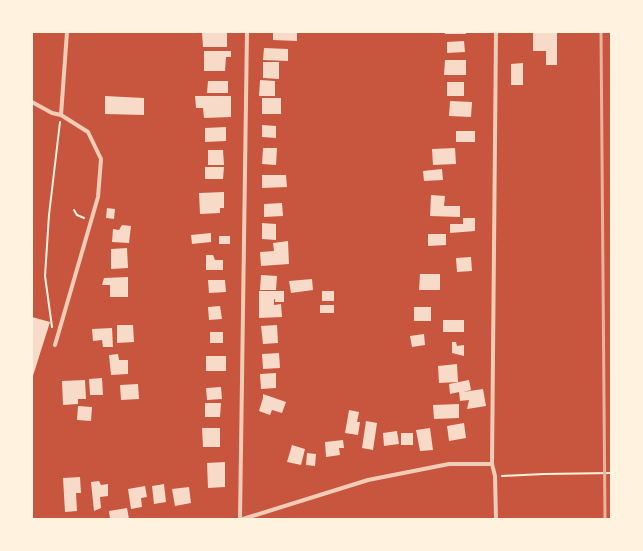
<svg xmlns="http://www.w3.org/2000/svg" width="643" height="551" font-family="'PT Sans',sans-serif">
<style>
.building{fill:#f7dbc8}
.lines{fill:none;stroke-linecap:round;stroke-linejoin:round}
.path{stroke:#fff3e0;stroke-width:2}
.minor{stroke:#f1ccb7;stroke-width:4}
.rail{stroke:#e9b49f;stroke-width:3}
</style>
<rect width="100%" height="100%" fill="#c8553d"/>
<!-- building -->
<g class="building">
<polygon points="202,32 227,32 227,47 203,47"/>
<polygon points="273,32 297,32 297,41 273,40"/>
<rect x="445" y="32" width="21" height="2"/>
<polygon points="533,32 557,32 557,65 546,65 546,51 533,51"/>
<polygon points="464,41 465,52 447,53 447,42"/>
<polygon points="264,48 288,49 288,61 263,60"/>
<polygon points="204,51 231,51 231,57 226,57 225,71 204,71"/>
<polygon points="445,60 466,60 466,75 444,75"/>
<polygon points="263,62 279,62 279,79 263,78"/>
<polygon points="523,63 523,85 511,85 511,64"/>
<polygon points="260,80 275,81 275,96 259,96"/>
<polygon points="208,81 228,81 228,93 207,93"/>
<rect x="447" y="82" width="17" height="14"/>
<polygon points="105,96 144,98 144,115 105,114"/>
<polygon points="195,96 231,96 231,117 204,118 203,108 196,108"/>
<rect x="262" y="98" width="19" height="16"/>
<polygon points="450,101 472,102 471,117 449,116"/>
<polygon points="262,125 276,126 276,138 262,137"/>
<polygon points="226,127 226,141 205,142 205,128"/>
<rect x="456" y="131" width="19" height="11"/>
<polygon points="263,148 277,148 276,165 262,164"/>
<polygon points="455,148 456,164 433,165 432,149"/>
<polygon points="208,150 223,150 224,165 208,165"/>
<polygon points="205,167 224,167 223,179 205,179"/>
<polygon points="442,169 443,180 424,181 423,171"/>
<polygon points="262,175 286,175 287,187 262,188"/>
<polygon points="224,192 224,208 220,208 220,213 200,214 199,193"/>
<polygon points="431,195 445,196 444,206 460,206 460,217 430,216"/>
<polygon points="282,203 283,216 264,217 264,204"/>
<polygon points="107,208 115,209 114,219 106,218"/>
<polygon points="463,218 475,218 475,231 450,233 450,224 463,224"/>
<polygon points="262,223 276,224 276,240 262,239"/>
<polygon points="122,225 131,226 129,243 112,242 113,229 119,230"/>
<polygon points="211,233 211,242 192,244 191,235"/>
<polygon points="428,234 446,234 446,245 428,246"/>
<rect x="219" y="236" width="11" height="8"/>
<polygon points="288,241 289,264 261,266 260,252 274,251 273,243"/>
<polygon points="127,248 128,268 111,269 111,249"/>
<polygon points="206,255 213,255 215,260 223,260 223,270 206,270"/>
<polygon points="471,257 472,271 457,272 456,258"/>
<polygon points="420,274 440,274 440,290 419,290"/>
<polygon points="261,275 277,276 276,290 260,290"/>
<polygon points="128,277 128,297 110,297 110,285 102,285 104,278"/>
<polygon points="312,279 313,290 291,293 289,281"/>
<polygon points="208,280 225,280 226,292 209,293"/>
<polygon points="259,291 284,291 284,302 275,302 275,299 274,299 274,305 281,304 282,317 259,318"/>
<rect x="322" y="291" width="12" height="10"/>
<rect x="320" y="305" width="14" height="8"/>
<polygon points="220,306 222,319 209,320 208,307"/>
<rect x="414" y="307" width="17" height="14"/>
<polygon points="32,317 50,322 32,379"/>
<rect x="443" y="320" width="21" height="12"/>
<polygon points="117,325 133,325 134,342 117,343"/>
<polygon points="277,325 278,343 263,344 261,326"/>
<polygon points="112,328 113,347 103,347 102,340 93,341 92,329"/>
<rect x="210" y="332" width="13" height="11"/>
<polygon points="424,334 425,345 412,347 410,336"/>
<polygon points="452,342 456,342 457,346 464,345 464,356 452,353"/>
<polygon points="279,353 280,368 263,369 262,354"/>
<polygon points="118,354 119,360 128,360 128,374 111,375 109,355"/>
<rect x="206" y="356" width="20" height="15"/>
<polygon points="457,364 458,382 439,383 438,366"/>
<polygon points="276,373 276,388 261,389 260,374"/>
<polygon points="102,378 103,395 90,395 89,379"/>
<polygon points="85,380 86,399 78,399 78,404 63,405 62,381"/>
<polygon points="469,380 471,390 463,392 483,389 486,406 467,409 469,400 460,401 459,392 450,394 449,384"/>
<polygon points="138,384 139,399 121,400 120,385"/>
<polygon points="221,387 222,399 207,400 206,388"/>
<polygon points="263,394 286,402 282,413 272,410 270,415 259,411 263,398"/>
<polygon points="205,403 221,403 220,417 205,417"/>
<polygon points="459,404 459,418 434,419 433,405"/>
<polygon points="78,406 92,407 91,421 77,420"/>
<polygon points="349,410 359,412 357,422 360,422 358,435 345,433"/>
<polygon points="366,421 377,423 373,450 362,448"/>
<polygon points="464,423 466,438 449,441 447,426"/>
<polygon points="202,428 220,428 220,447 203,447"/>
<polygon points="430,428 433,450 420,451 416,430"/>
<polygon points="397,431 399,444 384,446 383,433"/>
<rect x="401" y="433" width="12" height="12"/>
<polygon points="343,440 344,448 339,448 340,455 326,457 325,442"/>
<polygon points="292,445 305,449 301,465 287,462"/>
<polygon points="307,453 316,454 315,466 306,465"/>
<polygon points="225,462 225,487 208,488 207,463"/>
<polygon points="80,477 81,493 76,493 77,511 65,512 63,478"/>
<polygon points="99,481 101,485 108,484 108,496 100,497 101,508 94,511 91,482"/>
<polygon points="164,484 166,502 154,504 152,486"/>
<polygon points="145,486 147,497 141,498 142,507 131,509 128,489"/>
<polygon points="189,487 191,503 175,506 172,489"/>
<polygon points="127,508 129,519 110,519 109,511"/>
</g>
<g class="lines">
<!-- path -->
<g class="path">
<polyline points="74,210 77,215 84,218"/>
<polyline points="52,327 45,276 49,215 60,122"/>
<polyline points="502,476 544,474 611,473"/>
</g>
<!-- minor -->
<g class="minor">
<polyline points="496,32 492,464 495,476 496,519"/>
<polyline points="32,102 52,113 61,115 88,132 101,159 98,197 55,345"/>
<polyline points="61,115 67,32"/>
<polyline points="240,519 247,32"/>
<polyline points="243,519 368,480 449,464 492,464"/>
</g>
<!-- rail -->
<polyline class="rail" points="601,32 605,519"/>
</g>
<!-- border -->
<rect width="643" height="551" fill="none" stroke="#fff3e0" stroke-width="66"/>
</svg>
